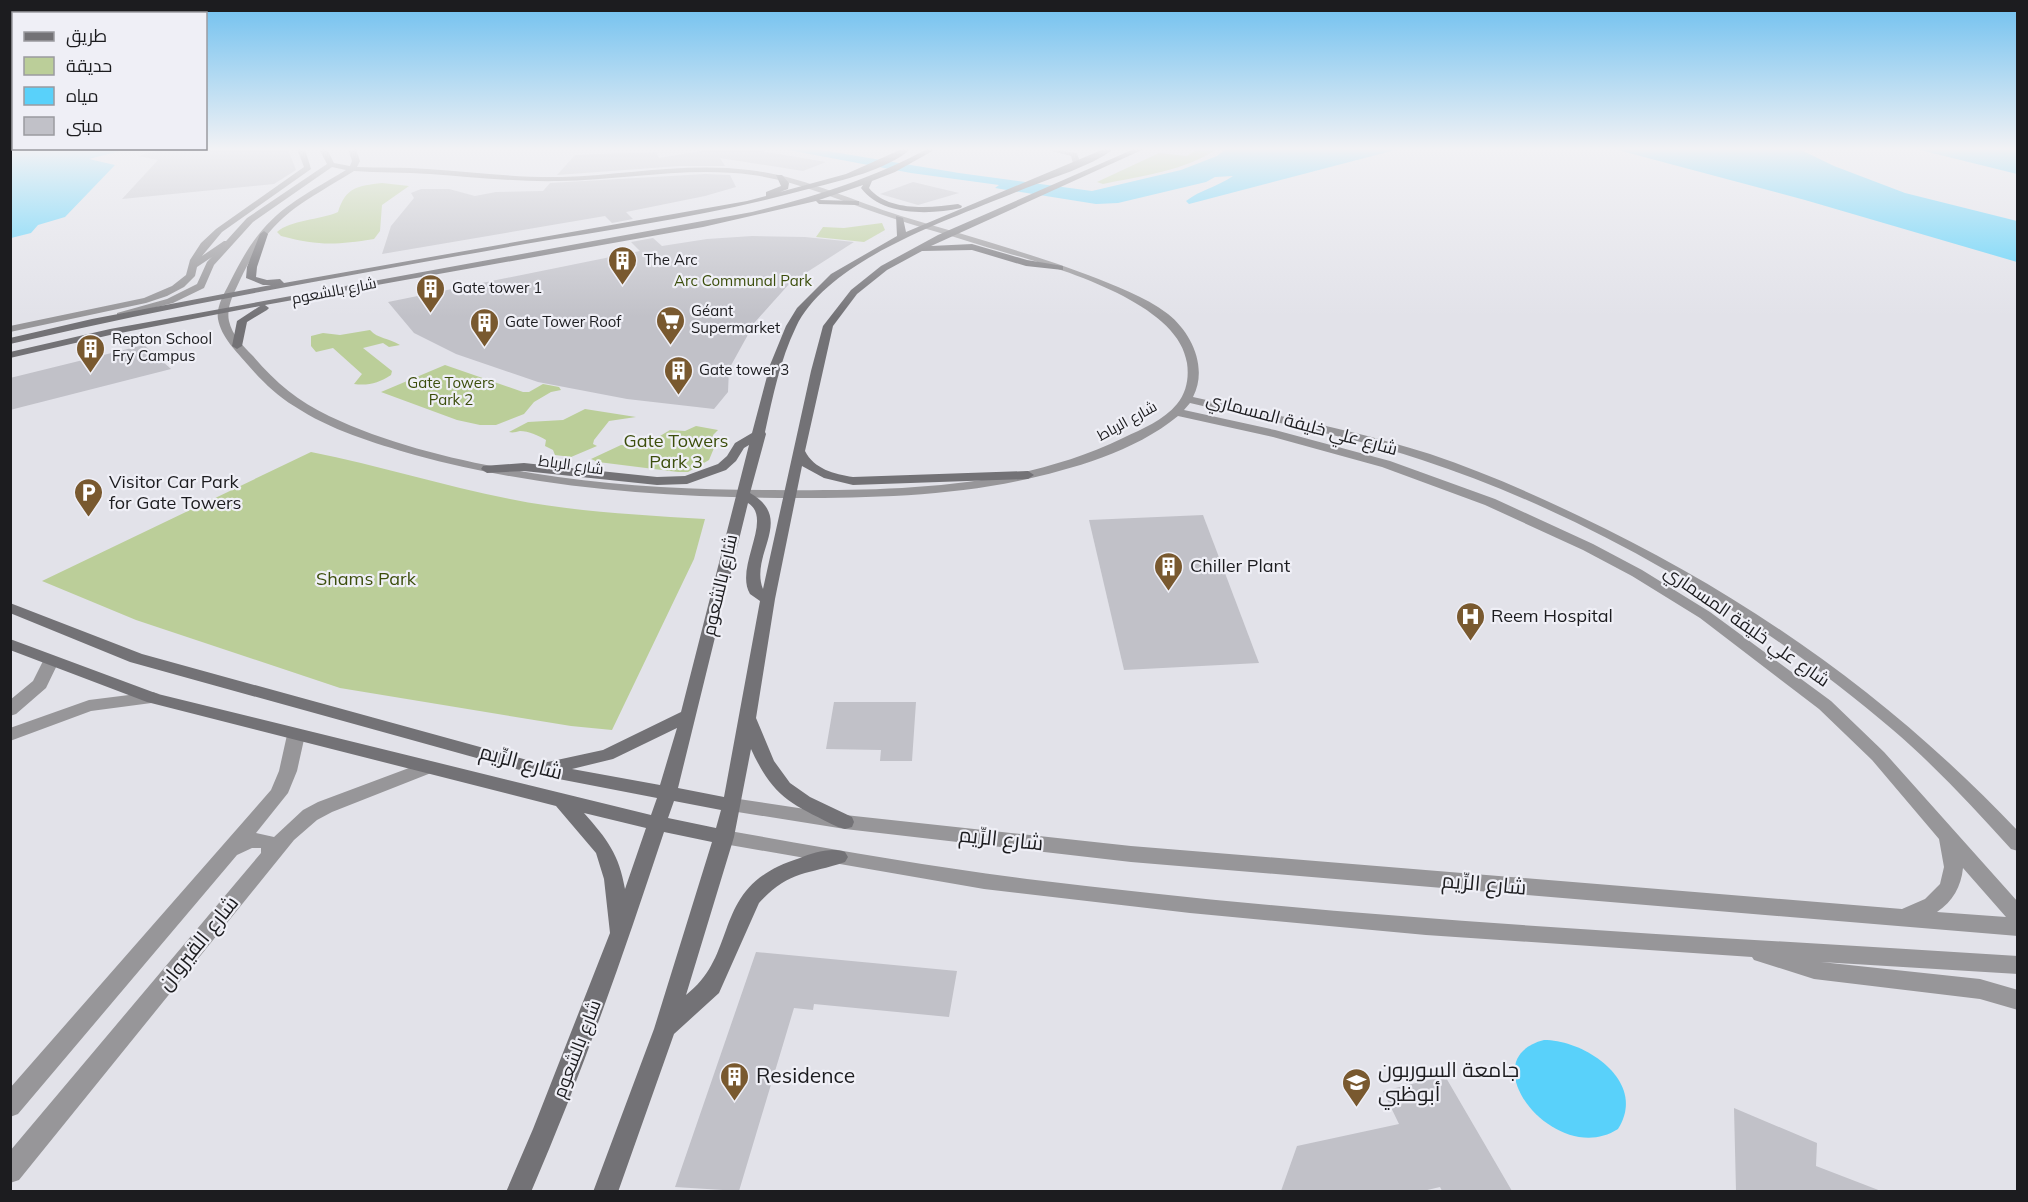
<svg xmlns="http://www.w3.org/2000/svg" width="2028" height="1202" font-family="Mulish,Cairo,sans-serif">
<style>
.green{fill:#bbce99}
.water{fill:#59d1fa}
.building{fill:#c1c1c8}
.lines{fill:none;stroke-linecap:round;stroke-linejoin:round}
.minor{fill:#979699;fill-rule:evenodd}
.tertiary{fill:#979699;fill-rule:evenodd}
.secondary{fill:#737276;fill-rule:evenodd}
.labels{text-anchor:middle;stroke-width:4.5;stroke-linejoin:round;paint-order:stroke}
.far-poi-label{font-size:15px;fill:#1c1c1f;stroke:#efeff6;text-anchor:start}
.far-park-label{font-size:15px;fill:#3c4e0c;stroke:#efeff6}
.far-street-label{font-size:15px;fill:#1c1c1f;stroke:#efeff6}
.street-label{font-size:18px;fill:#1c1c1f;stroke:#efeff6}
.park-label{font-size:18px;fill:#3c4e0c;stroke:#efeff6}
.poi-label{font-size:18px;fill:#1c1c1f;stroke:#efeff6;text-anchor:start}
.near-street-label{font-size:21px;fill:#1c1c1f;stroke:#efeff6}
.near-poi-label{font-size:21px;fill:#1c1c1f;stroke:#efeff6;text-anchor:start}
</style>
<rect width="100%" height="100%" fill="#e2e2e9"/>
<!-- green -->
<g class="green">
<path d="M1198,149H1217C1184,171 1141,176 1103,184L1097,182L1159,153L1187,156Z"/>
<path d="M382,183L409,186L382,205L380,231L374,239C336,245 319,246 281,236L277,232C290,220 320,220 338,212C346,187 357,186 382,183Z"/>
<polygon points="882,223 885,230 864,242 816,237 823,227 844,228"/>
<path d="M370,330C378,339 389,338 400,345L389,347L383,343L363,348L392,371L391,375C379,383 368,386 354,384L362,374L333,348L316,352L311,346V336L323,333L340,335Z"/>
<polygon points="445,365 523,392 529,392 543,384 559,387 561,390 551,392 534,402 524,414 496,425 480,425 457,420 381,392"/>
<path d="M585,409L636,417L609,421L594,440L593,444L597,446L571,457L555,455L553,450L545,446L546,440C540,436 528,431 520,431C516,432 513,433 509,432L528,422L563,420Z"/>
<polygon points="696,426 718,430 713,435 714,448 709,460 688,472 678,472 598,462 591,459 621,445 645,445 670,430 685,431"/>
<path d="M311,452C378,465 443,486 510,499C574,512 640,515 705,519L694,559L612,730L571,726L340,688L136,620L42,581Z"/>
</g>
<!-- water -->
<g class="water">
<polygon points="11,149 128,149 89,159 115,165 65,217 38,225 31,233 11,238"/>
<path d="M783,149H815L959,173L1092,191L1181,170L1217,156L1226,149H1399L1189,204L1186,201C1200,190 1219,186 1233,176L1215,177L1206,182L1118,203L1096,204L995,188L999,185L911,173Z"/>
<polygon points="1614,149 1799,149 1834,166 1905,193 2017,221 2017,262 1805,200"/>
<polygon points="1916,149 2017,149 2017,174"/>
<path d="M1544,1040C1586,1040 1648,1082 1618,1129C1556,1169 1468,1059 1544,1040Z"/>
</g>
<!-- building -->
<g class="building">
<polygon points="164,149 288,149 296,170 274,184 122,199 158,160 138,156"/>
<polygon points="713,149 749,149 826,162 803,171 720,158 725,166 679,166 557,175 575,155 656,152 659,158"/>
<polygon points="705,174 730,175 736,187 705,196 626,212 633,219 612,223 605,216 382,254 391,226 414,198 411,193 421,189 449,189 475,196 496,192 543,191 550,183"/>
<polygon points="913,182 959,193 918,205 880,194"/>
<polygon points="752,236 805,237 854,242 790,283 755,322 729,369 728,392 714,409 627,399 538,382 456,354 414,333 388,302 640,251 631,242 653,238 662,246 707,239"/>
<polygon points="144,345 171,369 10,410 10,378"/>
<polygon points="1203,515 1259,663 1124,670 1089,520"/>
<polygon points="834,702 916,702 912,761 880,761 881,750 826,749"/>
<polygon points="756,952 957,971 949,1017 814,1004 813,1010 794,1008 739,1191 675,1187"/>
<polygon points="1445,1076 1512,1191 1442,1191 1440,1187 1423,1191 1281,1191 1297,1146 1399,1124 1383,1091"/>
<polygon points="1734,1108 1817,1143 1816,1166 1881,1191 1736,1191"/>
</g>
<g class="lines">
<!-- minor -->
<g class="minor">
<polygon points="297,149 305,149 311,169 222,232 202,256 224,241 230,241 230,245 197,267 195,276 184,287 167,296 146,303 10,332 10,326 144,298 172,286 186,275 190,260 201,243 216,229 304,167"/>
<polygon points="1045,149 1077,153 1081,165 1074,167 1071,156"/>
<polygon points="51,656 59,661 46,688 16,714 10,716 10,700 33,681 45,657"/>
<polygon points="153,692 159,694 161,698 159,702 91,711 10,741 10,728 89,700"/>
<polygon points="296,729 302,731 305,735 297,771 288,793 256,833 274,837 303,810 318,802 425,762 431,763 434,768 431,773 332,812 317,820 294,840 19,1180 10,1183 10,1151 261,853 261,848 252,848 237,855 18,1114 10,1117 10,1088 271,790 279,771 287,735 290,731"/>
</g>
<!-- tertiary -->
<g class="tertiary">
<path d="M319,149H327L334,163L350,166L352,161L348,149H356L360,161L357,167C380,168 404,167 427,169C472,172 517,178 562,177C625,175 687,162 749,170C802,176 850,200 901,216C964,235 1027,252 1088,275C1116,286 1144,296 1168,314C1192,333 1208,368 1193,397C1272,415 1352,429 1430,454C1481,471 1531,493 1579,516C1746,595 1891,697 2018,831V851L2011,849C1974,808 1936,767 1893,730C1758,615 1592,516 1422,460C1347,435 1267,421 1190,403L1184,410L1275,430L1390,461L1495,499L1593,544L1642,570L1710,612L1831,701L1884,752L2018,902V936L1131,862L845,829L725,810L723,805L725,800L732,798L845,815L1131,846L1902,909L1925,899L1940,884L1944,867L1939,839L1872,760L1819,709L1700,618L1632,576L1583,550L1485,505L1382,467L1273,437L1178,416C1134,452 1073,469 1018,481C946,496 870,498 796,498C667,498 540,489 415,455C374,443 330,430 294,406C276,395 262,381 248,365C237,352 221,337 218,319C216,307 224,294 229,284C262,216 284,207 346,170L332,167L253,222L214,265L204,288L173,303L117,317V313L167,299L197,284L207,262L247,218L327,164ZM354,171C379,173 405,172 430,174C473,177 516,182 559,181C624,180 689,166 753,175C796,181 836,199 877,213C911,225 946,234 980,245C1036,262 1178,297 1187,363C1189,377 1187,392 1177,404C1164,420 1142,429 1123,438C1016,490 890,491 773,490C701,490 629,487 558,477C480,466 399,449 329,416C298,401 275,382 253,356C243,346 232,335 229,321C226,307 234,293 240,280C271,215 296,207 354,171ZM1963,868L2006,917L1937,912C1953,901 1961,887 1963,868Z"/>
<path d="M724,830C825,848 926,866 1027,879C1356,920 1687,935 2018,956V974L1821,962L1980,979L2018,990V1010L1980,999L1814,979L1754,960L1752,957L1426,935L1190,913L984,889L724,844L717,842L714,837L717,832Z"/>
</g>
<!-- secondary -->
<g class="secondary">
<path d="M902,149H911C886,170 843,180 812,188C718,214 621,228 525,244C353,275 181,304 10,344V338L92,319L271,285H263L246,278L247,267L260,234L264,231L268,234L257,267L256,277L267,280L280,279L284,283L747,201L766,196V192L781,186L776,175H782L789,183L788,189L780,192L846,174Z"/>
<path d="M927,149H936L895,172L872,181L869,188C888,212 931,208 958,204L962,206L961,208C930,215 882,216 861,188L863,185L819,200L859,201V205H856L819,204L816,201L703,227L265,305L269,308L267,310L247,322L242,346L237,349L232,346L237,321L260,306L110,335L10,358V352L110,329L752,212C814,197 871,179 927,149Z"/>
<path d="M1104,149H1114C1089,167 1054,177 1026,188C958,217 829,257 796,327C780,360 773,396 765,432L766,434L750,493C796,519 749,554 763,589L811,371L823,326L851,290L881,266L938,235L1134,149H1144L931,246L972,244L1027,260L1063,266V270L1026,266L972,250L922,251L887,270L857,294L833,326L805,451C814,469 834,474 853,477L1028,471L1034,475L1028,479L853,485L824,478L802,466L775,599L756,718L774,761L790,783L810,797L852,817L854,822L852,827L845,829L838,827C792,804 774,799 751,749L734,837L686,995C742,952 708,886 800,858C813,853 831,847 845,852L848,857L845,862C807,875 789,870 759,903L719,993L674,1034L618,1192H593L654,1029L712,842L664,832C624,953 582,1074 531,1192H506L533,1129L610,933L604,879L596,853L556,806L147,702L10,650V639L158,694L651,815L657,798L538,775L130,662L10,613V603L142,654L538,763H543L603,750L681,712L749,445L744,448L736,461L726,470L687,484L657,485L524,471L487,473L481,469L483,466L524,463L657,477L685,476L718,464L727,456L735,443L752,433L770,365L786,326L797,308L831,274L897,236L896,216L903,218L906,232ZM748,503C774,519 734,567 750,594L760,601L724,797L678,788ZM677,728L660,785L572,769L613,759ZM674,801L721,810L716,828L668,818ZM584,813L646,828L625,889C619,854 607,839 584,813Z"/>
</g>
</g>
<!-- sky -->
<linearGradient id="sky" x2="0" y2="1"><stop stop-color="#6fc0ef"/><stop offset="0.47" stop-color="#f2f2f5"/><stop offset="1" stop-color="#f2f2f5" stop-opacity="0"/></linearGradient>
<rect width="2028" height="317" fill="url(#sky)"/>
<!-- icons -->
<defs>
<symbol id="building-pin" viewBox="-11 -11 22 30"><path d="M0 17L-7.5 6A9.5 9.5 0 1 1 7.5 6Z" fill="#79592f" stroke="#efeff6"/><path d="M-4-6H4V6H1V3H-1V6H-4ZM-2.5-4.3h1.7v1.8h-1.7ZM.8-4.3h1.7v1.8H.8ZM-2.5-1h1.7V.8h-1.7ZM.8-1h1.7V.8H.8Z" fill="#fff"/></symbol>
<symbol id="supermarket-pin" viewBox="-11 -11 22 30"><path d="M0 17L-7.5 6A9.5 9.5 0 1 1 7.5 6Z" fill="#79592f" stroke="#efeff6"/><path d="M-6-5.5h2.5l.6 2H6L4.5 2H-2.5L-4.4-4H-6ZM-1.5 3.2a1.3 1.3 0 1 0 .1 0ZM3 3.2a1.3 1.3 0 1 0 .1 0Z" fill="#fff"/></symbol>
<symbol id="parking-pin" viewBox="-11 -11 22 30"><path d="M0 17L-7.5 6A9.5 9.5 0 1 1 7.5 6Z" fill="#79592f" stroke="#efeff6"/><path d="M-3.5-5.5H1a3.5 3.5 0 0 1 0 7H-1V5.5H-3.5ZM-1-3.4V-.6H.8a1.4 1.4 0 0 0 0-2.8Z" fill="#fff"/></symbol>
<symbol id="hospital-pin" viewBox="-11 -11 22 30"><path d="M0 17L-7.5 6A9.5 9.5 0 1 1 7.5 6Z" fill="#79592f" stroke="#efeff6"/><path d="M-5-5h3v3.5h4V-5h3V5h-3V1.5h-4V5h-3Z" fill="#fff"/></symbol>
<symbol id="university-pin" viewBox="-11 -11 22 30"><path d="M0 17L-7.5 6A9.5 9.5 0 1 1 7.5 6Z" fill="#79592f" stroke="#efeff6"/><path d="M0-5L7-2L0 1L-7-2ZM-4 1L0 2.5L4 1V4Q0 6-4 4Z" fill="#fff"/></symbol>
</defs>
<g fill-rule="evenodd">
<use href="#building-pin" x="606" y="244" width="33" height="45"/>
<use href="#building-pin" x="414" y="272" width="33" height="45"/>
<use href="#supermarket-pin" x="654" y="304" width="33" height="45"/>
<use href="#building-pin" x="468" y="306" width="33" height="45"/>
<use href="#building-pin" x="74" y="332" width="33" height="45"/>
<use href="#building-pin" x="662" y="354" width="33" height="45"/>
<use href="#parking-pin" x="72" y="476" width="33" height="45"/>
<use href="#building-pin" x="1152" y="550" width="33" height="45"/>
<use href="#hospital-pin" x="1454" y="600" width="33" height="45"/>
<use href="#building-pin" x="718" y="1060" width="33" height="45"/>
<use href="#university-pin" x="1340" y="1066" width="33" height="45"/>
</g>
<g class="labels">
<!-- far-poi labels -->
<g class="far-poi-label">
<text x="644" y="265">The Arc</text>
<text x="452" y="293">Gate tower 1</text>
<text x="691" y="316">Géant<tspan x="691" dy="17">Supermarket</tspan></text>
<text x="505" y="327">Gate Tower Roof</text>
<text x="112" y="344">Repton School<tspan x="112" dy="17">Fry Campus</tspan></text>
<text x="699" y="375">Gate tower 3</text>
</g>
<!-- far-park labels -->
<g class="far-park-label">
<text x="743" y="286">Arc Communal Park</text>
<text x="451" y="388">Gate Towers<tspan x="451" dy="17">Park 2</tspan></text>
</g>
<!-- far-street labels -->
<g class="far-street-label">
<text transform="translate(334 291) rotate(-11)" y="5">شارع بالشعوم</text>
<text transform="translate(1127 421) rotate(-29)" y="5">شارع الرباط</text>
<text transform="translate(571 465) rotate(8)" y="5">شارع الرباط</text>
</g>
<!-- street labels -->
<g class="street-label">
<text transform="translate(1302 424) rotate(15)" y="6">شارع علي خليفة المسماري</text>
<text transform="translate(720 585) rotate(-77)" y="6">شارع بالشعوم</text>
<text transform="translate(1747 626) rotate(35)" y="6">شارع علي خليفة المسماري</text>
<text transform="translate(577 1049) rotate(-69)" y="6">شارع بالشعوم</text>
</g>
<!-- park labels -->
<g class="park-label">
<text x="676" y="447">Gate Towers<tspan x="676" dy="21">Park 3</tspan></text>
<text x="366" y="585">Shams Park</text>
</g>
<!-- poi labels -->
<g class="poi-label">
<text x="109" y="488">Visitor Car Park<tspan x="109" dy="21">for Gate Towers</tspan></text>
<text x="1190" y="572">Chiller Plant</text>
<text x="1491" y="622">Reem Hospital</text>
</g>
<!-- near-street labels -->
<g class="near-street-label">
<text transform="translate(521 762) rotate(15)" y="7">شارع الرِّيم</text>
<text transform="translate(1001 839) rotate(6)" y="7">شارع الرِّيم</text>
<text transform="translate(1484 884) rotate(5)" y="7">شارع الرِّيم</text>
<text transform="translate(198 943) rotate(-51)" y="7">شارع القيروان</text>
</g>
<!-- near-poi labels -->
<g class="near-poi-label">
<text x="1378" y="1077">جامعة السوربون<tspan x="1378" dy="24">أبوظبي</tspan></text>
<text x="756" y="1083">Residence</text>
</g>
</g>
<!-- border -->
<rect width="2028" height="1202" fill="none" stroke="#1c1c1f" stroke-width="24"/>
<!-- legend -->
<rect x="12" y="12" width="195" height="138" fill="#efeff6" stroke="#9b9ba0" stroke-width="1.5"/>
<rect x="24" y="32" width="30" height="9" fill="#737276" stroke="#9b9ba0" stroke-width="1.5"/>
<text x="66" y="42" font-size="18" fill="#1c1c1f">طريق</text>
<rect x="24" y="57" width="30" height="18" fill="#bbce99" stroke="#9b9ba0" stroke-width="1.5"/>
<text x="66" y="72" font-size="18" fill="#1c1c1f">حديقة</text>
<rect x="24" y="87" width="30" height="18" fill="#59d1fa" stroke="#9b9ba0" stroke-width="1.5"/>
<text x="66" y="102" font-size="18" fill="#1c1c1f">مياه</text>
<rect x="24" y="117" width="30" height="18" fill="#c1c1c8" stroke="#9b9ba0" stroke-width="1.5"/>
<text x="66" y="132" font-size="18" fill="#1c1c1f">مبنى</text>
</svg>
